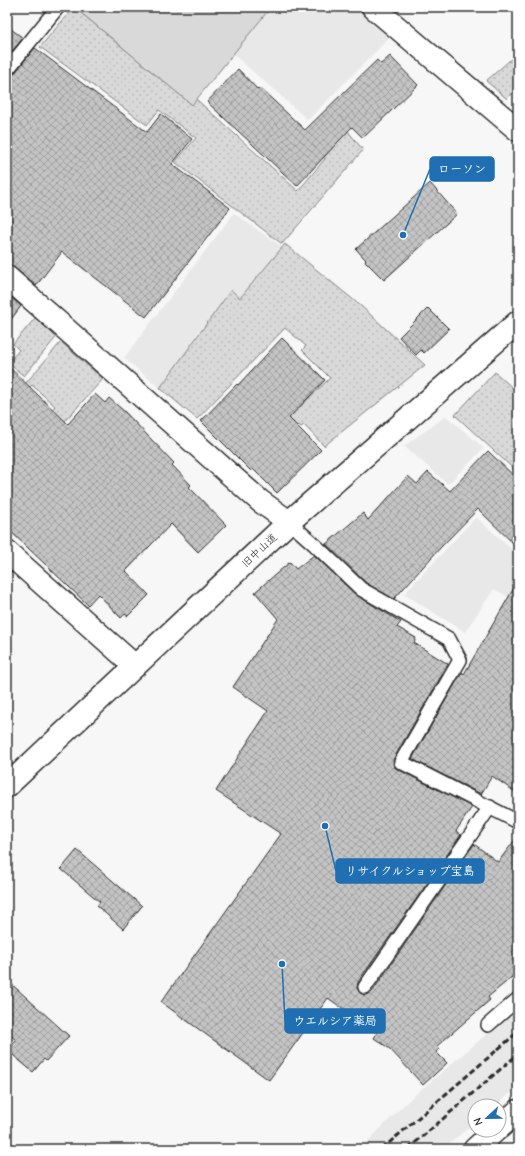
<svg xmlns="http://www.w3.org/2000/svg" width="525" height="1156" font-family="'Comic Neue','Klee One',sans-serif">
<style>
.built{fill:#e8e8e8}
.green{fill:url(#green-dots);stroke:#828282}
.pitch{fill:#d9d9d9;stroke:#828282}
.building{fill:url(#building-cross-hatch);stroke:#2b2b2b}
.lines{fill:none;stroke-linecap:round;stroke-linejoin:round}
.service-casing{stroke:#2b2b2b;stroke-width:16}
.minor-casing{stroke:#2b2b2b;stroke-width:25}
.secondary-casing{stroke:#2b2b2b;stroke-width:25}
.service{stroke:#fff;stroke-width:13}
.minor{stroke:#fff;stroke-width:22}
.secondary{stroke:#fff;stroke-width:22}
.rail{stroke:#2b2b2b;stroke-width:3;stroke-dasharray:6 3;stroke-linecap:butt}
.labels{text-anchor:middle;stroke-width:4;stroke-linejoin:round;paint-order:stroke}
.street-label{font-size:11px;fill:#2b2b2b;stroke:#fff}
.leader{fill:none;stroke:#1f6fb2;stroke-width:1.5}
.callout-dot{fill:#1f6fb2;stroke:#fff;stroke-width:1.5}
.callout{fill:#1f6fb2;stroke:#1f6fb2;stroke-width:1.5}
.callout-label{font-size:12px;text-anchor:middle;font-weight:bold;fill:#fff}
</style>
<defs>
<pattern id="green-dots" width="8" height="8" patternUnits="userSpaceOnUse"><rect width="8" height="8" fill="#d9d9d9"/><path d="M2 2h.1M6 6h.1" fill="none" stroke="#bababa" stroke-width="1.8" stroke-linecap="round"/></pattern>
<pattern id="building-cross-hatch" width="8" height="8" patternUnits="userSpaceOnUse"><rect width="8" height="8" fill="#c4c4c4"/><path d="M0 0l8 8M0 8l8-8" fill="none" stroke="#9f9f9f"/></pattern>
</defs>
<rect width="100%" height="100%" fill="#f7f7f7"/>
<filter id="ink" filterUnits="userSpaceOnUse"><feTurbulence type="fractalNoise" baseFrequency=".025" numOctaves="2"/><feDisplacementMap in="SourceGraphic" scale="8" xChannelSelector="R" yChannelSelector="G"/><feConvolveMatrix kernelMatrix="1 2 1 2 8 2 1 2 1" color-interpolation-filters="sRGB"/></filter>
<g filter="url(#ink)">
<!-- built -->
<g class="built">
<polygon points="271,7 354,7 391,36 308,120 233,54"/>
<polygon points="234,213 282,247 240,298 231,290 160,388 124,358"/>
<polygon points="446,416 484,448 448,484 404,446"/>
<polygon points="476,517 518,555 518,602 494,589 465,632 404,594"/>
<polygon points="518,1008 518,1087 495,1106 475,1106 475,1122 443,1149 360,1149 411,1098"/>
</g>
<!-- green -->
<g class="green">
<polygon points="74,7 191,104 196,99 298,191 325,159 303,138 331,110 363,150 282,244 175,162 196,138 159,110 147,125 40,47"/>
<polygon points="518,53 518,88 507,99 486,81"/>
<polygon points="285,244 361,306 425,365 324,446 304,425 301,427 299,425 294,428 286,420 330,378 302,350 306,346 285,328 197,419 160,388 231,290 240,298"/>
<polygon points="36,317 58,335 24,376 8,363 19,350 13,344"/>
<polygon points="61,342 103,379 63,423 50,412 55,406 32,385 30,387 25,384"/>
<polygon points="495,372 518,393 518,473 455,415"/>
</g>
<!-- pitch -->
<polygon class="pitch" points="74,7 271,7 192,105"/>
<!-- building -->
<g class="building">
<polygon points="7,26 23,38 7,57"/>
<polygon points="35,48 147,132 161,114 192,139 172,164 230,208 146,317 62,252 36,286 15,268 10,265 7,265 7,78 10,77 13,75"/>
<polygon points="390,56 418,85 363,138 352,127 297,186 207,102 238,69 258,90 260,88 305,130 377,60 381,64"/>
<polygon points="430,183 457,214 384,280 365,261 366,260 356,249"/>
<polygon points="7,294 21,306 7,325"/>
<polygon points="428,308 449,329 424,353 421,350 416,355 399,337"/>
<polygon points="282,338 325,380 289,418 321,450 277,493 253,469 251,471 201,421 237,384 238,385"/>
<polygon points="7,365 68,424 95,394 105,403 109,398 125,412 174,463 172,465 191,485 189,487 226,525 198,552 171,524 126,571 149,595 128,616 125,614 121,618 98,594 88,605 7,528"/>
<polygon points="488,451 518,480 518,548 478,509 441,547 394,599 366,583 326,544 363,513 368,520 408,476 417,484 428,472 450,491"/>
<polygon points="314,555 356,595 401,622 397,627 416,638 414,643 448,664 394,758 393,763 394,767 397,769 472,807 456,831 461,835 358,982 357,987 358,990 360,993 365,995 369,994 372,992 474,844 498,862 518,836 518,972 488,997 490,1000 437,1046 440,1049 436,1052 447,1063 423,1085 390,1049 374,1038 377,1033 328,998 269,1080 161,1002 281,834 216,791 268,711 233,687 278,619 255,592 290,562 296,569"/>
<polygon points="518,581 518,794 492,776 481,794 412,759 462,672 464,674"/>
<polygon points="77,850 142,906 123,929 97,906 100,902 61,869"/>
<polygon points="7,980 69,1036 46,1061 44,1059 33,1072 7,1050 16,1040 7,1032"/>
</g>
<g class="lines">
<defs>
<g id="service">
<polyline points="7,70 58,7"/>
<polyline points="289,522 315,545 361,589 449,639 460,660 401,762 518,822"/>
<polyline points="365,987 490,807"/>
<polyline points="488,1025 518,999"/>
</g>
<g id="minor">
<polyline points="373,7 518,130"/>
<polyline points="7,277 260,501 289,522"/>
<polyline points="7,552 135,666"/>
<polyline points="499,1128 518,1111"/>
<polyline points="475,1149 496,1130"/>
</g>
<polyline id="secondary" points="7,786 289,522 518,322"/>
</defs>
<!-- service casing -->
<use href="#service" class="service-casing"/>
<!-- minor casing -->
<use href="#minor" class="minor-casing"/>
<!-- secondary casing -->
<use href="#secondary" class="secondary-casing"/>
<!-- service -->
<use href="#service" class="service"/>
<!-- minor -->
<use href="#minor" class="minor"/>
<!-- secondary -->
<use href="#secondary" class="secondary"/>
<!-- rail -->
<g class="rail">
<polyline points="382,1149 518,1032"/>
<polyline points="408,1149 518,1054"/>
</g>
</g>
</g>
<g class="labels">
<!-- street labels -->
<g class="street-label">
<text transform="translate(259 550) rotate(-43)" y="4">旧中山道</text>
</g>
</g>
<!-- callouts -->
<path class="leader" d="M403 235L430 169M325 826L336 871M282 964L285 1021"/>
<g class="callout-dot">
<circle cx="403" cy="235" r="4"/>
<circle cx="325" cy="826" r="4"/>
<circle cx="282" cy="964" r="4"/>
</g>
<g class="callout">
<rect x="430" y="157" width="64" height="24" rx="4"/>
<rect x="336" y="859" width="148" height="24" rx="4"/>
<rect x="285" y="1009" width="100" height="24" rx="4"/>
</g>
<g class="callout-label">
<text x="462" y="173">ローソン</text>
<text x="410" y="875">リサイクルショップ宝島</text>
<text x="335" y="1025">ウエルシア薬局</text>
</g>
<!-- margin -->
<rect width="525" height="1156" fill="none" stroke="#fff" stroke-width="24"/>
<rect x="12" y="12" width="501" height="1132" fill="none" stroke="#2b2b2b" stroke-width="1.5" filter="url(#ink)"/>
<!-- north arrow -->
<g transform="translate(487 1118) rotate(248)"><circle r="19" fill="#ffffff" stroke="#aaaaaa"/>
<path d="M0-3L7 15L0 10L-7 15Z" fill="#1f6fb2"/>
<text y="-6" font-size="11" font-weight="bold" text-anchor="middle" fill="#2b2b2b">N</text>
</g>
</svg>
